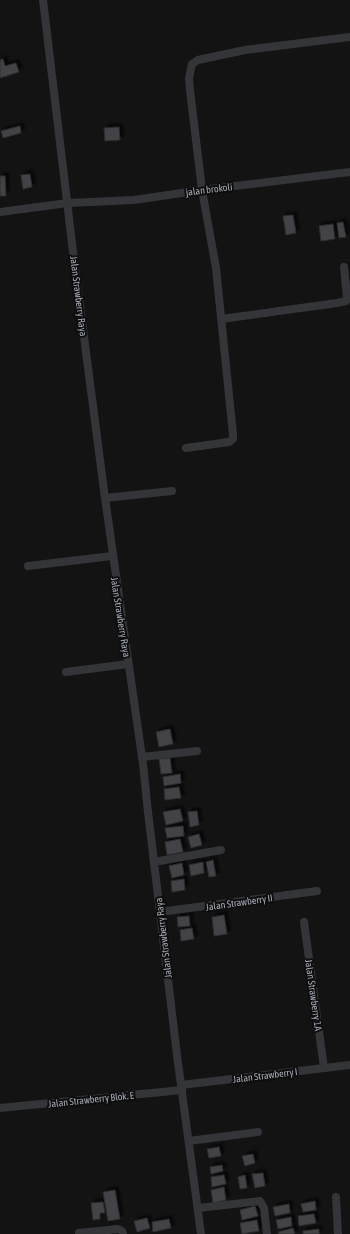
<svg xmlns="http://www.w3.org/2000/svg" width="350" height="1234" font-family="'Asap Condensed',sans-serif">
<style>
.building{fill:#424347;stroke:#2d2d30;filter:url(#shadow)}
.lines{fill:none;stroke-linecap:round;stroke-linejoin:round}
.street{stroke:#343539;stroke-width:8}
.labels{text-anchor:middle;stroke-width:4;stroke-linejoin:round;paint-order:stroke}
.street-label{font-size:10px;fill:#a5aab4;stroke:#0e0e0f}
</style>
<defs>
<filter id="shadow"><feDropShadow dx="3.5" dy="-3.5" stdDeviation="1" flood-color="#0009"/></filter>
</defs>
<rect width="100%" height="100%" fill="#131314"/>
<!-- building -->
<g class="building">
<polygon points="3,59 5,66 16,63 19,72 0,78 0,60"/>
<polygon points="20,126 21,133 3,138 1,131"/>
<polygon points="119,127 120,140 105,141 104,128"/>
<polygon points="30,174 32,187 23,189 21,175"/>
<polygon points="0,176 5,176 6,196 0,196"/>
<polygon points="293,215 296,233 286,235 283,216"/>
<polygon points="343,222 346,237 339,238 337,223"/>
<polygon points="333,224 335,239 321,241 319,226"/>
<polygon points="170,729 173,744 159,747 156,732"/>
<polygon points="170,758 172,773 161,774 159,759"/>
<polygon points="180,774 181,783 164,786 163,777"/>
<polygon points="179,787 181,798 165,800 164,789"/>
<polygon points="180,809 183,821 166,825 163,812"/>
<polygon points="197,811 199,825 190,827 188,812"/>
<polygon points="183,826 184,836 167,838 165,828"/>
<polygon points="199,834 202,845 191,848 188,837"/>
<polygon points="180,839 183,852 167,855 165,842"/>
<polygon points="213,860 216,876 209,877 206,862"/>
<polygon points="203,862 204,873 191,876 189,865"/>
<polygon points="182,863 184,875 172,878 169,866"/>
<polygon points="184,879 185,890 172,892 171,881"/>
<polygon points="224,915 227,934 214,936 212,917"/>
<polygon points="189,916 190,926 178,927 177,917"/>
<polygon points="192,928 194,939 181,941 180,930"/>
<polygon points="219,1147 221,1156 209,1158 207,1149"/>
<polygon points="253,1154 255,1163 245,1166 242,1156"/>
<polygon points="222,1165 223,1171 211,1174 210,1167"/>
<polygon points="263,1173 265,1186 255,1188 252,1174"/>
<polygon points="224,1175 226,1184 212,1187 211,1177"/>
<polygon points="245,1175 247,1188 240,1189 238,1177"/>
<polygon points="224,1187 226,1200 213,1203 211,1190"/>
<polygon points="115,1190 120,1219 108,1221 103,1192"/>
<polygon points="315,1201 316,1210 303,1212 301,1204"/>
<polygon points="103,1202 105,1213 100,1213 100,1219 93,1220 91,1203"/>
<polygon points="289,1204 290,1213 275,1216 273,1207"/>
<polygon points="255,1206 258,1216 242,1220 240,1210"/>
<polygon points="314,1214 316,1223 299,1226 298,1216"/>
<polygon points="291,1217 292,1226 278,1229 276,1220"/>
<polygon points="147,1218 150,1228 137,1232 134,1221"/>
<polygon points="169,1219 171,1228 153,1232 152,1222"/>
<polygon points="257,1220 259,1231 242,1234 240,1223"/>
<polygon points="293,1228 295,1234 279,1234 278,1232"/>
<polygon points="319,1229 319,1234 303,1234 303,1231"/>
</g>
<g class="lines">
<!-- street -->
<g class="street">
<polyline points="43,0 74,260 105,498 143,764 148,812 177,1055 201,1234"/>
<polyline points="0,212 68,203 134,200 202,190 350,172"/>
<polyline points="221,319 337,303 346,301 347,297 344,267"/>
<polyline points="186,448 229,442 233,439 233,434 216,268 202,190 190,90 189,78 192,64 198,60 245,50 350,37"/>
<polyline points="105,498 172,491"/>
<polyline points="28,566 112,556"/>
<polyline points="66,672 128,664"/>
<polyline points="142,757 197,751"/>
<polyline points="154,862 221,850"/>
<polyline points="160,912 317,891"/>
<polyline points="304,922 324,1068"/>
<polyline points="181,1085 350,1065"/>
<polyline points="0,1108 182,1090"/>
<polyline points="189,1141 258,1132"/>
<polyline points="336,1197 338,1234"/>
<polyline points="198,1208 260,1201 264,1208 267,1234"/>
<polyline points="79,1233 118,1229 122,1231 123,1234"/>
</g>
</g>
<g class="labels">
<!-- street labels -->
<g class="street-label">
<text transform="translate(209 189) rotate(-7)" y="4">jalan brokoli</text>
<text transform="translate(79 296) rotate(83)" y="4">Jalan Strawberry Raya</text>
<text transform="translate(121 617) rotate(81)" y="4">Jalan Strawberry Raya</text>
<text transform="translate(239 902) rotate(-8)" y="4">Jalan Strawberry II</text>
<text transform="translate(163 938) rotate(-97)" y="4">Jalan Strawberry Raya</text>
<text transform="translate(314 995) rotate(82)" y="4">Jalan Strawberry 1A</text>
<text transform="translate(265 1075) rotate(-7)" y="4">Jalan Strawberry I</text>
<text transform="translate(91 1099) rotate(-6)" y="4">Jalan Strawberry Blok. E</text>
</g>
</g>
</svg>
